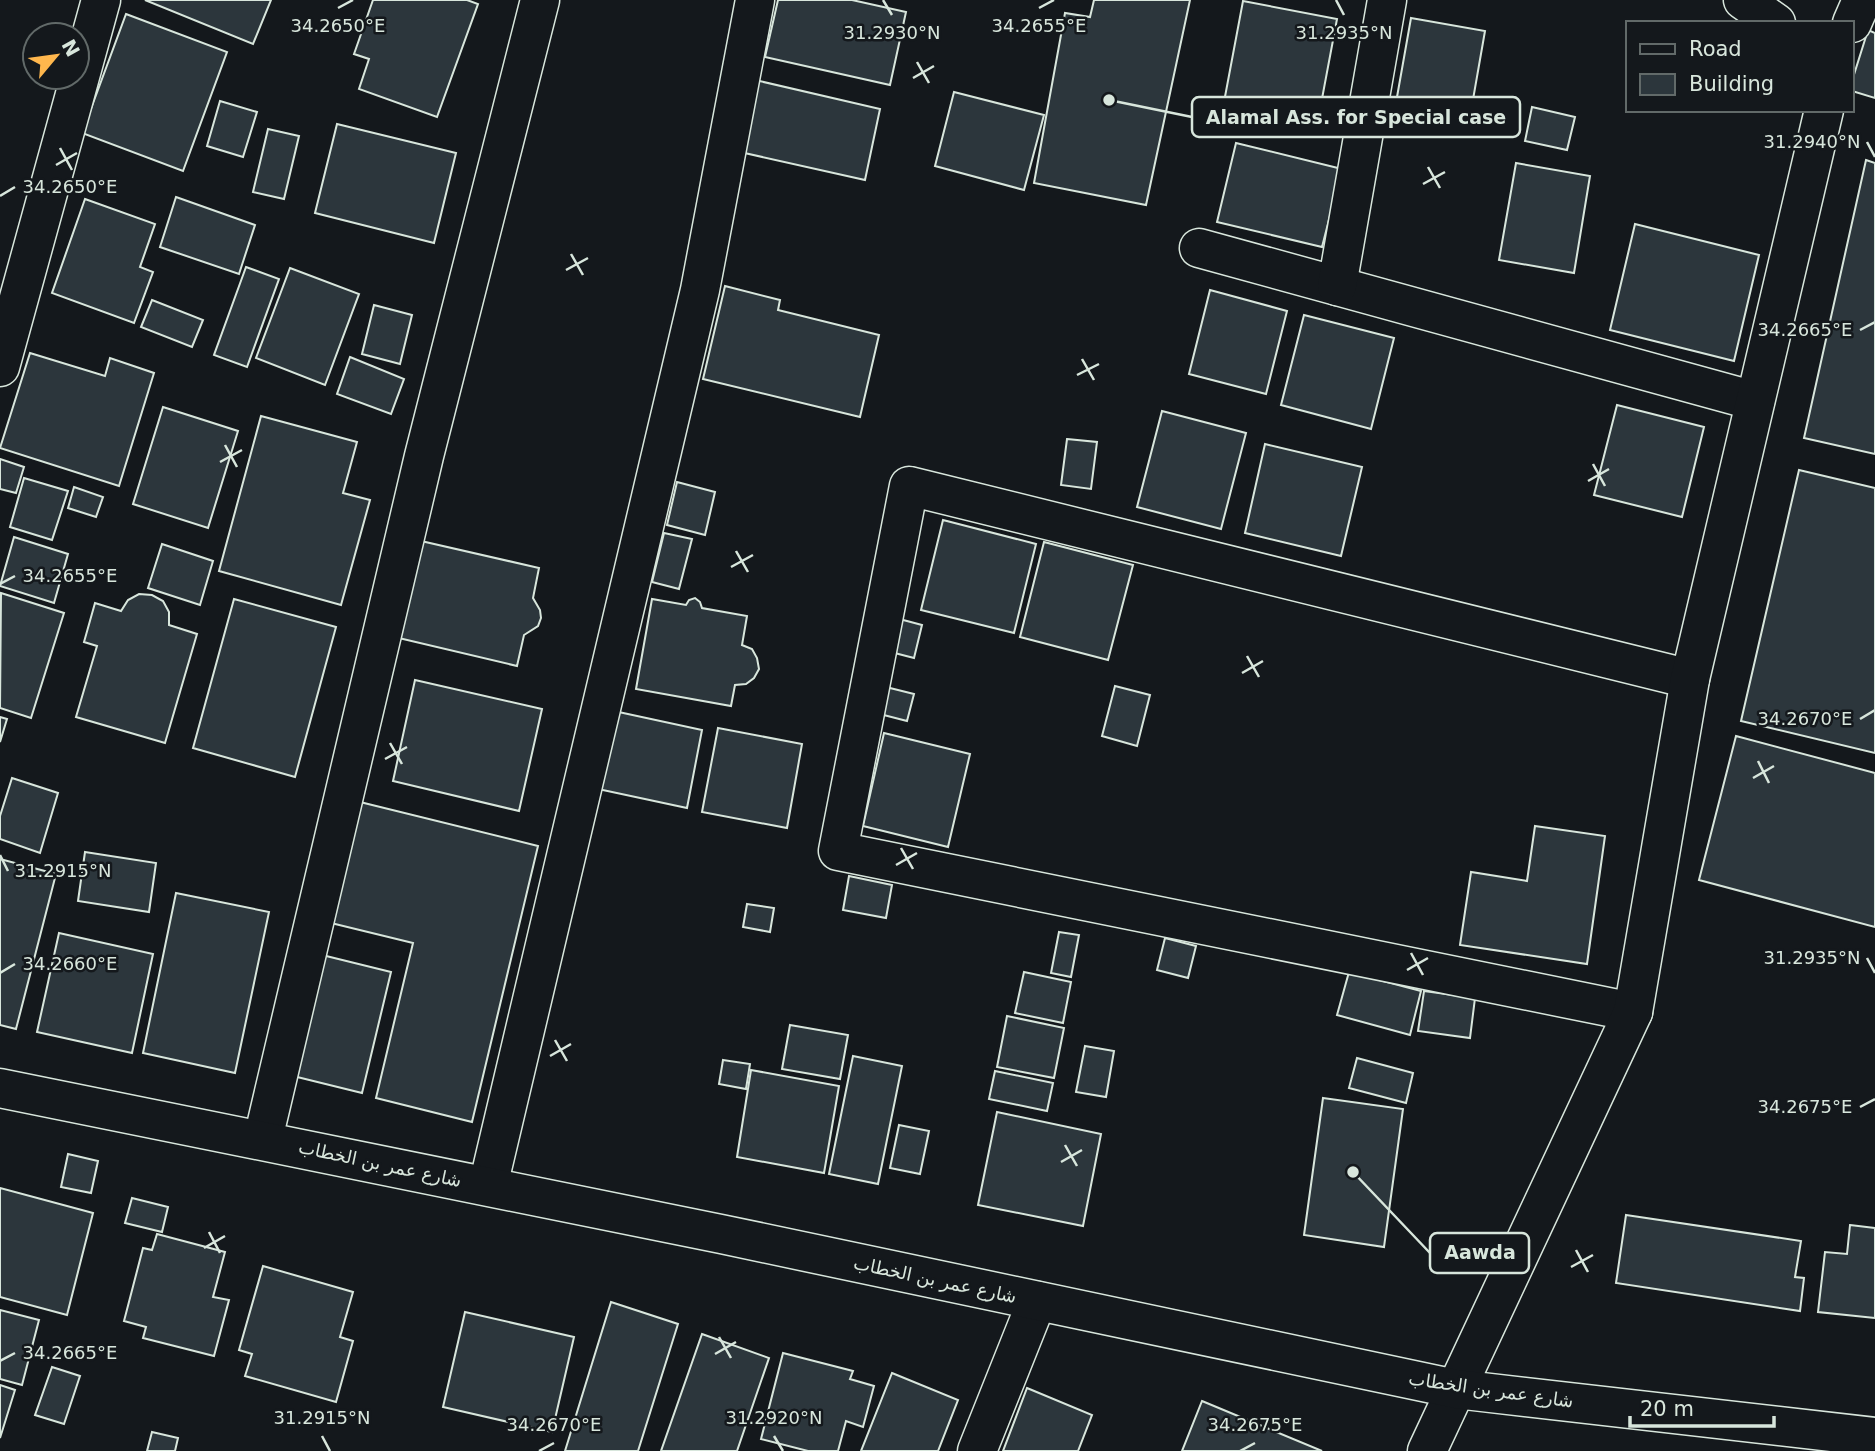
<svg xmlns="http://www.w3.org/2000/svg" width="1875" height="1451" font-family="'DejaVu Sans',Vazirmatn,sans-serif">
<style>
.building{fill:#2c363c;stroke:#d8e6dc;stroke-width:2}
.lines{fill:none;stroke-linecap:round;stroke-linejoin:round}
.minor-casing{stroke:#d8e6dc;stroke-width:41}
.secondary-casing{stroke:#d8e6dc;stroke-width:41}
.minor{stroke:#14181c;stroke-width:38}
.secondary{stroke:#14181c;stroke-width:38}
.ticks{fill:none;stroke:#d8e6dc;stroke-width:2.5}
.labels{text-anchor:middle;stroke-width:5;stroke-linejoin:round;paint-order:stroke}
.street-label{font-size:18px;fill:#d8e6dc;stroke:#14181c}
.ticks-label{font-size:18px;text-anchor:middle;fill:#d8e6dc;stroke:#14181c;stroke-width:5;stroke-linejoin:round;paint-order:stroke}
.leader{fill:none;stroke:#d8e6dc;stroke-width:2.5}
.callout-dot{fill:#d8e6dc;stroke:#14181c;stroke-width:2.5}
.callout{fill:#14181c;stroke:#d8e6dc;stroke-width:2.5}
.callout-label{font-size:19px;text-anchor:middle;font-weight:bold;fill:#d8e6dc}
</style>
<rect width="100%" height="100%" fill="#14181c"/>
<!-- building -->
<g class="building">
<polygon points="145,0 271,0 253,44"/>
<polygon points="373,0 467,0 478,4 437,117 359,89 369,59 354,54"/>
<polygon points="778,0 852,0 906,12 890,85 765,57"/>
<polygon points="1094,0 1190,0 1146,205 1034,183 1065,13 1090,17"/>
<polygon points="1243,1 1337,19 1318,120 1224,102"/>
<polygon points="126,14 227,52 183,171 82,133"/>
<polygon points="1411,18 1485,31 1471,111 1397,97"/>
<polygon points="1868,30 1875,33 1875,98 1852,91 1852,81"/>
<polygon points="755,80 880,109 865,180 740,152"/>
<polygon points="954,92 1044,115 1024,190 935,166"/>
<polygon points="220,101 257,112 243,157 207,146"/>
<polygon points="1532,107 1575,117 1567,150 1525,141"/>
<polygon points="337,124 456,153 434,243 315,213"/>
<polygon points="268,129 299,136 284,199 253,192"/>
<polygon points="1236,143 1342,169 1322,247 1217,222"/>
<polygon points="1866,160 1875,163 1875,454 1804,438"/>
<polygon points="1516,163 1590,176 1574,273 1499,260"/>
<polygon points="176,197 255,225 239,274 160,247"/>
<polygon points="85,199 155,224 140,267 153,272 134,323 52,293"/>
<polygon points="1635,224 1759,255 1734,361 1610,330"/>
<polygon points="246,267 279,279 247,367 214,355"/>
<polygon points="290,268 359,294 325,385 256,358"/>
<polygon points="725,286 780,300 778,310 879,335 860,417 703,379"/>
<polygon points="1210,290 1287,311 1266,394 1189,374"/>
<polygon points="152,300 203,320 192,347 141,327"/>
<polygon points="374,305 412,315 400,364 362,354"/>
<polygon points="1304,315 1394,338 1371,429 1281,405"/>
<polygon points="30,353 105,376 110,358 154,373 119,486 0,448"/>
<polygon points="350,357 404,379 391,414 337,394"/>
<polygon points="1617,405 1704,427 1682,517 1594,495"/>
<polygon points="163,407 238,431 208,528 133,504"/>
<polygon points="1162,411 1246,433 1221,529 1137,507"/>
<polygon points="261,416 357,442 343,493 370,500 341,605 219,571"/>
<polygon points="1067,439 1097,442 1091,489 1061,485"/>
<polygon points="1265,444 1362,467 1341,556 1245,533"/>
<polygon points="0,459 24,467 16,493 0,489"/>
<polygon points="1799,470 1875,488 1875,753 1741,721"/>
<polygon points="24,478 68,491 52,540 10,527"/>
<polygon points="677,482 715,492 705,535 667,525"/>
<polygon points="74,487 103,497 96,517 68,508"/>
<polygon points="943,520 1036,544 1014,633 921,610"/>
<polygon points="664,533 692,539 679,589 652,582"/>
<polygon points="14,537 68,554 54,603 0,586"/>
<polygon points="408,538 539,568 533,598 540,610 541,618 538,626 524,635 517,666 386,635"/>
<polygon points="1044,542 1133,565 1108,660 1020,637"/>
<polygon points="162,544 213,561 200,605 148,588"/>
<polygon points="1,593 64,613 31,718 0,708"/>
<polygon points="139,594 152,595 163,601 169,612 169,625 197,634 165,743 76,717 97,646 84,642 95,603 121,611 128,600"/>
<polygon points="695,598 700,602 702,608 747,616 742,645 752,649 757,658 759,669 754,678 746,684 735,685 731,706 636,689 652,599 686,605 689,600"/>
<polygon points="234,599 336,627 295,777 193,748"/>
<polygon points="892,617 922,625 914,658 883,650"/>
<polygon points="415,680 542,709 519,811 393,781"/>
<polygon points="878,685 914,694 907,721 872,712"/>
<polygon points="1115,686 1150,695 1137,746 1102,736"/>
<polygon points="614,711 702,730 687,808 598,789"/>
<polygon points="0,717 7,719 0,742"/>
<polygon points="718,728 802,744 787,828 702,812"/>
<polygon points="884,733 970,754 948,847 863,826"/>
<polygon points="1736,736 1875,773 1875,927 1699,880"/>
<polygon points="12,778 58,793 40,853 0,839 0,816"/>
<polygon points="360,802 538,846 472,1122 376,1098 413,943 331,923"/>
<polygon points="1535,826 1605,836 1587,964 1460,945 1471,872 1527,881"/>
<polygon points="85,852 156,863 149,912 78,901"/>
<polygon points="0,859 56,874 16,1029 0,1025"/>
<polygon points="849,876 892,885 886,918 843,910"/>
<polygon points="176,893 269,912 235,1073 143,1053"/>
<polygon points="747,904 774,908 770,932 743,927"/>
<polygon points="1059,932 1079,935 1071,977 1051,973"/>
<polygon points="59,933 153,954 132,1053 37,1032"/>
<polygon points="1165,938 1196,946 1188,978 1157,970"/>
<polygon points="314,953 391,972 362,1093 285,1074"/>
<polygon points="1024,972 1071,982 1063,1023 1015,1013"/>
<polygon points="1349,972 1421,991 1410,1035 1337,1015"/>
<polygon points="1424,991 1475,998 1470,1038 1418,1031"/>
<polygon points="1007,1016 1064,1028 1054,1078 997,1067"/>
<polygon points="790,1025 848,1035 840,1079 782,1069"/>
<polygon points="1085,1046 1114,1051 1106,1097 1076,1092"/>
<polygon points="853,1056 902,1066 878,1184 829,1174"/>
<polygon points="1357,1058 1413,1073 1406,1103 1349,1088"/>
<polygon points="723,1060 750,1064 746,1089 719,1084"/>
<polygon points="751,1070 839,1086 824,1173 737,1157"/>
<polygon points="995,1071 1053,1083 1047,1111 989,1099"/>
<polygon points="1323,1098 1403,1109 1384,1247 1304,1235"/>
<polygon points="997,1112 1101,1134 1083,1226 978,1205"/>
<polygon points="899,1125 929,1131 920,1174 890,1168"/>
<polygon points="68,1154 98,1161 91,1193 61,1187"/>
<polygon points="0,1188 93,1213 67,1315 0,1297"/>
<polygon points="132,1198 168,1207 162,1232 125,1223"/>
<polygon points="1626,1215 1801,1241 1795,1277 1804,1278 1800,1311 1616,1283"/>
<polygon points="1850,1225 1875,1228 1875,1318 1818,1312 1825,1252 1847,1254"/>
<polygon points="157,1234 225,1252 213,1297 229,1300 214,1356 143,1338 146,1327 124,1321 143,1248 152,1250"/>
<polygon points="263,1266 353,1292 340,1337 353,1341 336,1402 245,1376 252,1354 239,1350"/>
<polygon points="611,1302 678,1324 638,1451 565,1451"/>
<polygon points="0,1310 39,1320 22,1385 0,1379"/>
<polygon points="465,1312 574,1337 552,1432 443,1407"/>
<polygon points="702,1334 769,1358 737,1451 661,1451"/>
<polygon points="783,1353 853,1371 850,1379 874,1386 863,1427 846,1421 838,1451 808,1451 761,1439"/>
<polygon points="52,1367 80,1376 64,1424 35,1415"/>
<polygon points="892,1373 958,1400 938,1451 861,1451"/>
<polygon points="0,1385 15,1390 0,1438"/>
<polygon points="1027,1388 1092,1415 1078,1451 1003,1451"/>
<polygon points="1202,1401 1322,1451 1182,1451"/>
<polygon points="152,1432 178,1438 175,1451 147,1451"/>
</g>
<g class="lines">
<defs>
<g id="minor">
<polyline points="1743,0 1776,23"/>
<polyline points="1852,23 1862,0"/>
<polyline points="1199,248 1755,401"/>
<polyline points="1337,286 1387,0"/>
<polyline points="0,367 101,0"/>
<polyline points="1633,1012 838,851 909,486 1690,679"/>
<polyline points="263,1139 424,456 540,0"/>
<polyline points="488,1186 700,290 755,0"/>
<polyline points="977,1451 1037,1301"/>
<polyline points="1427,1451 1633,1012 1690,679 1824,110"/>
</g>
<polyline id="secondary" points="0,1088 721,1234 1456,1389 1875,1437"/>
</defs>
<!-- minor casing -->
<use href="#minor" class="minor-casing"/>
<!-- secondary casing -->
<use href="#secondary" class="secondary-casing"/>
<!-- minor -->
<use href="#minor" class="minor"/>
<!-- secondary -->
<use href="#secondary" class="secondary"/>
</g>
<!-- ticks -->
<path class="ticks" d="M883,0L892,15M1336,0L1344,15M338,8L353,0M1039,8L1054,0M917,62L929,83M913,78L934,66M1867,142L1875,157M60,148L72,170M56,165L77,153M1428,167L1440,188M1423,184L1445,172M0,196L15,187M571,254L583,275M566,270L588,258M1860,330L1875,322M1082,359L1094,380M1077,375L1099,364M225,445L237,467M220,462L242,450M1593,464L1605,486M1588,481L1609,469M736,551L748,572M731,567L753,555M0,584L15,576M1247,656L1259,677M1242,673L1263,661M1860,719L1875,710M390,743L402,764M385,759L407,747M1758,761L1769,783M1753,778L1774,766M901,848L913,869M0,855L8,871M896,865L917,853M1411,953L1423,975M1867,958L1875,973M1407,970L1428,958M0,973L15,964M555,1040L567,1061M550,1056L571,1044M1860,1107L1875,1099M1065,1145L1077,1166M1061,1162L1082,1150M209,1232L220,1253M204,1248L225,1236M1576,1250L1588,1272M1571,1267L1593,1255M719,1337L731,1358M715,1354L736,1342M0,1361L15,1353M322,1436L330,1451M774,1436L783,1451M539,1451L554,1443M1240,1451L1255,1443"/>
<g class="labels">
<!-- street labels -->
<g class="street-label">
<text transform="translate(380 1164) rotate(12)" y="6">شارع عمر بن الخطاب</text>
<text transform="translate(935 1280) rotate(12)" y="6">شارع عمر بن الخطاب</text>
<text transform="translate(1491 1390) rotate(8)" y="6">شارع عمر بن الخطاب</text>
</g>
</g>
<g class="ticks-label">
<text x="338" y="32">34.2650°E</text>
<text x="1039" y="32">34.2655°E</text>
<text x="892" y="39">31.2930°N</text>
<text x="1344" y="39">31.2935°N</text>
<text x="1812" y="148">31.2940°N</text>
<text x="70" y="193">34.2650°E</text>
<text x="1805" y="336">34.2665°E</text>
<text x="70" y="582">34.2655°E</text>
<text x="1805" y="725">34.2670°E</text>
<text x="63" y="877">31.2915°N</text>
<text x="1812" y="964">31.2935°N</text>
<text x="70" y="970">34.2660°E</text>
<text x="1805" y="1113">34.2675°E</text>
<text x="70" y="1359">34.2665°E</text>
<text x="322" y="1424">31.2915°N</text>
<text x="774" y="1424">31.2920°N</text>
<text x="554" y="1431">34.2670°E</text>
<text x="1255" y="1431">34.2675°E</text>
</g>
<!-- callouts -->
<path class="leader" d="M1109 100L1192 117M1353 1172L1430 1253"/>
<g class="callout-dot">
<circle cx="1109" cy="100" r="7"/>
<circle cx="1353" cy="1172" r="7"/>
</g>
<g class="callout">
<rect x="1192" y="97" width="328" height="40" rx="7"/>
<rect x="1430" y="1233" width="99" height="40" rx="7"/>
</g>
<g class="callout-label">
<text x="1356" y="124">Alamal Ass. for Special case</text>
<text x="1480" y="1259">Aawda</text>
</g>
<!-- legend -->
<rect x="1626" y="21" width="228" height="91" fill="#14181c" stroke="#626a69" stroke-width="2"/>
<rect x="1640" y="44" width="35" height="10" fill="#14181c" stroke="#626a69" stroke-width="2"/>
<text x="1689" y="56" font-size="21" fill="#d8e6dc">Road</text>
<rect x="1640" y="74" width="35" height="21" fill="#2c363c" stroke="#626a69" stroke-width="2"/>
<text x="1689" y="91" font-size="21" fill="#d8e6dc">Building</text>
<!-- north arrow -->
<g transform="translate(56 56) rotate(61)"><circle r="33" fill="#14181c" stroke="#626a69" stroke-width="2"/>
<path d="M0-5L12 26L0 18L-12 26Z" fill="#ffb74d"/>
<text y="-10" font-size="19" font-weight="bold" text-anchor="middle" fill="#d8e6dc">N</text>
</g>
<!-- scale -->
<path d="M1630 1416v10h144v-10" fill="none" stroke="#d8e6dc" stroke-width="3.5"/>
<text x="1640" y="1416" font-size="21" fill="#d8e6dc" stroke="#14181c" stroke-width="5" paint-order="stroke">20 m</text>
</svg>
